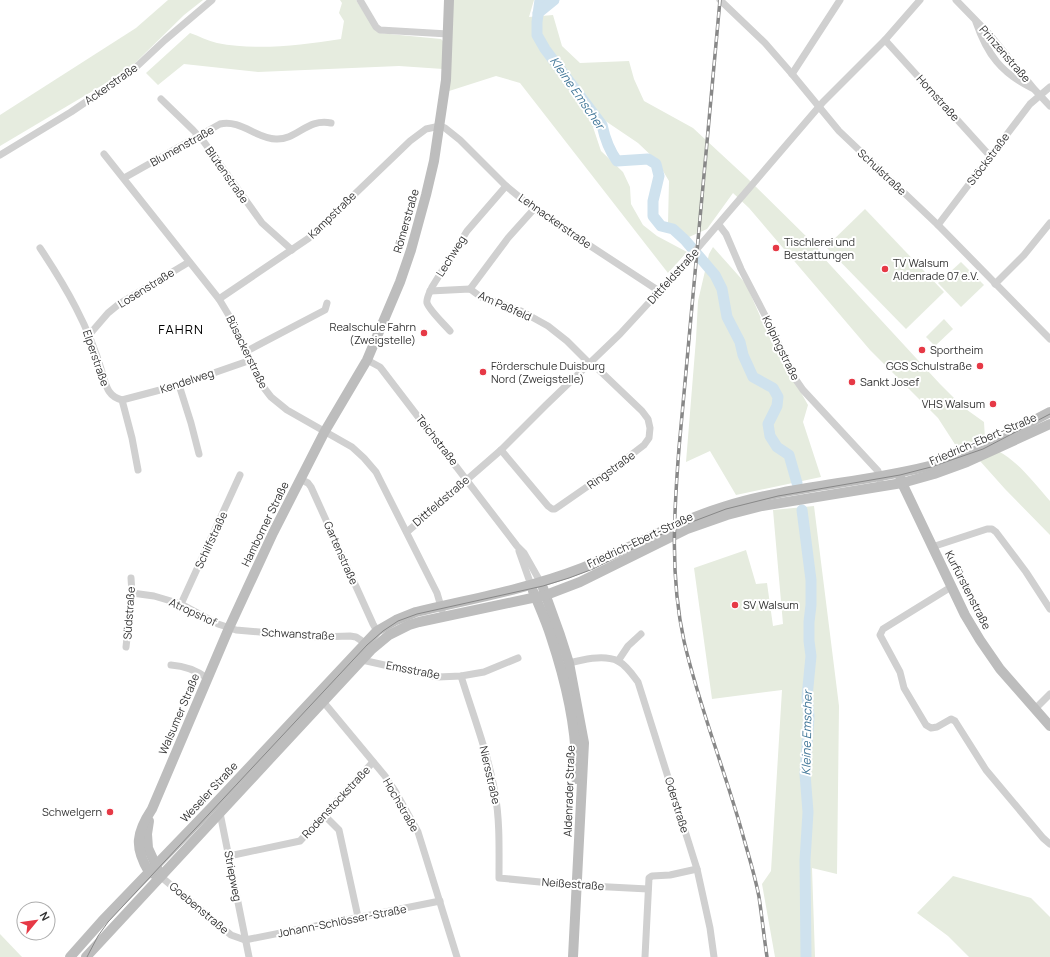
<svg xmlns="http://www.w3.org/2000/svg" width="1050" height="957" font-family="Manrope,sans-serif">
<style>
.green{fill:#e6ecdf}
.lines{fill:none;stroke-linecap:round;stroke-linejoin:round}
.river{stroke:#cfe2ee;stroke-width:11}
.street{stroke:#d0d0d0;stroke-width:7}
.secondary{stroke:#bdbdbd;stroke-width:10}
.tram{stroke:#888;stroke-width:1}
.rail-casing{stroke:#888;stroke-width:3.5}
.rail{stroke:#fff;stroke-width:2;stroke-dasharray:6;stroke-linecap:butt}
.poi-dot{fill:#e63946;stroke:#fff;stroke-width:1.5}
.labels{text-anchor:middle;stroke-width:4;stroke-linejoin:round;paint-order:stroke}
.street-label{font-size:11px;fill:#333;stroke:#fff}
.poi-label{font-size:11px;fill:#333;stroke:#fff;text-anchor:start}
.water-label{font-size:12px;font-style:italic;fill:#3f7597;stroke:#fff}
.quarter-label{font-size:13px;letter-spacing:1px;fill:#000;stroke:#fff}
</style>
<rect width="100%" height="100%" fill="#fff"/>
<!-- green -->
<g class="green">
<polygon points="168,0 203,0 184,15 128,70 0,146 0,115 136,28"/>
<path d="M340,0H356L373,27L379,33L441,39L444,42L443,69L399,66L258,72L184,64L158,85L146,73L190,33C199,36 208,41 217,43C258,51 300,45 341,39L344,21L339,13L342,3Z"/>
<polygon points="452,0 534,0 529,17 553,15 562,46 580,63 629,61 634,79 644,101 693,128 747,178 818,248 821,255 940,384 963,407 984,422 985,439 958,449 938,418 870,350 749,208 733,193 707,229 689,237 668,223 669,181 657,161 638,143 604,120 593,127 601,151 623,172 630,187 631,204 643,225 657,236 687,252 668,273 520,83 496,76 446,92"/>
<polygon points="865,209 944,292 906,329 826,247"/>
<polygon points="713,247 746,284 768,334 808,405 803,422 821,477 736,495 710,451 686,462 696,339 698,301 709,254"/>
<polygon points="961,262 984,285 961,307 938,283"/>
<polygon points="944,319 953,329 935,346 926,337"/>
<path d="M998,451C1019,462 1035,484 1050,501V535L1005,489L980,461Z"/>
<polygon points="814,506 839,706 837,874 812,868 815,957 775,957 762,884 771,871 782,690 712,699 694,568 746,550 756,584 767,583 773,626 783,624 773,510"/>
<polygon points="953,876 1031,898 1050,917 1050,957 969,957 948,936 917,913"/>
<polygon points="0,934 22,957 0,957"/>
</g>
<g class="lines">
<!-- river -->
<g class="river">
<path d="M540,0L537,22V35L545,49L602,125C605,139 609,150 617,161L648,159L656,164L659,176L653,201V216L661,226L673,229L685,240L715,275L722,289L727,317L740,342L743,355L753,377L773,388L778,397L777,406L768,424L770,436L777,447L789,455L797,483"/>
<polyline points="538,13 554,0"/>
<polyline points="802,510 811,580 811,605 809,622 809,641 811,656 807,697 809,716 805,774 808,812 805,860 806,957"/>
</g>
<!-- street -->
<g class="street">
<polyline points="360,0 376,27 380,30 448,34"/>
<polyline points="720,0 765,43 792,74 839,131 938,225 1050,339"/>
<polyline points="956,0 990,35 1034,89 1050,106"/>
<path d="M976,22C987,54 1001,73 1032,88"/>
<polyline points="885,40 990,156"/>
<polyline points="792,74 840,0"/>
<polyline points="161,99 193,130 204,142 262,223 292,250"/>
<polyline points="104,154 219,299 231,319 261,384 271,397 287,410 352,447 364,458 376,472 437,593 442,610"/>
<polyline points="0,155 71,112 133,70 165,40 212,0"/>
<path d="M124,178L220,124C240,119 257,139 276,139C297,140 307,118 331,123"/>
<polyline points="719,225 726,234 741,269 770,325 794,377 803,390 878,471 880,476 880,480"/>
<polyline points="938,225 1030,104 1050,87"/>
<path d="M40,248C66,287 89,327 102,372C106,385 107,396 122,400L132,438L138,470"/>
<polyline points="995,284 1024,255 1050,223"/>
<polyline points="470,289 508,238 534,209"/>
<polyline points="430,291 470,289 481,297 521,311 548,326 567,341 589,363 597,368 642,411 648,419 650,428 649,438 644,445 614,468 555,509 552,509 548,506 501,450"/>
<polyline points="219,299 309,238 410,141 426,129 440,126 445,128 460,140 506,186 534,209 659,291"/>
<path d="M450,331C444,324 430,311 427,303C426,298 430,292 432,287L467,231L506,186"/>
<polyline points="89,335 108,313 119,304 189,262"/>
<polyline points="247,351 325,310 327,303"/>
<polyline points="367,360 380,367 517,546 524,553 541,583"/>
<polyline points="179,385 191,423 199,454"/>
<polyline points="122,400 179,385 251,360"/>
<polyline points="300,479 308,483 311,487 373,624 377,631"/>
<polyline points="407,532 501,450 546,405 620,334 678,271 823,102 885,40 920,0"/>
<polyline points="932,547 987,529 992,529 996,532 1026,572 1050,609"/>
<polyline points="519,551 531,585"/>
<polyline points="951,587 883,629 880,635 900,672 904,688 926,725 931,728 937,727 951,719 955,721 986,770 1043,838 1050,844"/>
<polyline points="132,593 154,596 181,604 218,624 236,630 319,637 350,636 356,637 365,643"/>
<polyline points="181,604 240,475"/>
<polyline points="126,647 132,593 131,578"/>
<polyline points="360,657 362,660 438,677 461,676 484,672 518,658"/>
<polyline points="618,661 628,646 641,634"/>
<path d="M566,664C581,660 603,654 618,661C626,665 633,675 638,682L697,869L710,928L714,957"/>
<path d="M171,665C185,666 196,670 207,678"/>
<path d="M461,676C473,715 488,753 495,793C500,821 499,850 499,878L571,885L648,889"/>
<polyline points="321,699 385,776 395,791 418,832 457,957"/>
<polyline points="1035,709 1050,694"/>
<polyline points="220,813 249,957"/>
<polyline points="324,815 339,830 358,917"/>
<polyline points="229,856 300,841 373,762"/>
<polyline points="160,876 231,935 245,940 440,901"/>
<polyline points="645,957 649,878 652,876 670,875 697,869"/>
</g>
<!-- secondary -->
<g class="secondary">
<polyline points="900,476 902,483 965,615 980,640 1000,669 1050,726"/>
<polyline points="543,588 560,635 569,663 584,743 573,957"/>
<path d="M533,591C539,606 546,621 551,637C566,682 578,731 576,779"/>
<polyline points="149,821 147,834 148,848 158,870"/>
<path d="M154,874L149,872C134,847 136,833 152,809L229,628L273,533L325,431L367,360L400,282L411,250L426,195L434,161L446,80L449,0"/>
<path d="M70,957L102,921L211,808L377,631L396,620L416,612C471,599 528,589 582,568C630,549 674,522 723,507C793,485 867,483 937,464C978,453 1013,431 1050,412"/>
<polyline points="86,957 371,650 389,635 409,625 419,622 546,595 580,582 687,529 727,515 762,506 902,483 934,474 967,462 1050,424"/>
</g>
<!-- tram -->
<polyline class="tram" points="87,957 98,936 108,922 367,645 383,631 398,621 417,614 543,586 569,578 593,569 668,531 726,509 778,496 900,475 931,467 983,449 1050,414"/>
<defs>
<path id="rail" d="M720,0L679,448C674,512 670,577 684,641C699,706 724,768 742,832C748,854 755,875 759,897C762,917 764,937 767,957"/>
</defs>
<!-- rail casing -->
<use href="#rail" class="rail-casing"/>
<!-- rail -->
<use href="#rail" class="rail"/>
</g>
<!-- markers -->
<g class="poi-dot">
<circle cx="776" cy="248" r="4"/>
<circle cx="885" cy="269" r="4"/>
<circle cx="424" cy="333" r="4"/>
<circle cx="922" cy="350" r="4"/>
<circle cx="980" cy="366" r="4"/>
<circle cx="483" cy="372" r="4"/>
<circle cx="852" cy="382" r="4"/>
<circle cx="993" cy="404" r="4"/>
<circle cx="735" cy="605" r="4"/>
<circle cx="110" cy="812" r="4"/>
</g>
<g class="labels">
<!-- street labels -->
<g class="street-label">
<text transform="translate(1005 54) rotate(49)" y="4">Prinzenstraße</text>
<text transform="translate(111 84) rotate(-35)" y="4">Ackerstraße</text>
<text transform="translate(938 98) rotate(48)" y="4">Hornstraße</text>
<text transform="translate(182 146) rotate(-29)" y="4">Blumenstraße</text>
<text transform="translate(988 159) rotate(-53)" y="4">Stöckstraße</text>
<text transform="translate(882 172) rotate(43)" y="4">Schulstraße</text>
<text transform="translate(227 175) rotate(55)" y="4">Blütenstraße</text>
<text transform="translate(332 215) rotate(-44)" y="4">Kampstraße</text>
<text transform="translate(406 221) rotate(-74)" y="4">Römerstraße</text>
<text transform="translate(555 221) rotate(35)" y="4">Lehnackerstraße</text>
<text transform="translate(451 256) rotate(-58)" y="4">Lechweg</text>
<text transform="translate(673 276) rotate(-48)" y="4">Dittfeldstraße</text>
<text transform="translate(146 288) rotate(-32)" y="4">Losenstraße</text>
<text transform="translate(505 306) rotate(24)" y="4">Am Paßfeld</text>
<text transform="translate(781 348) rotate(64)" y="4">Kolpingstraße</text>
<text transform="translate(247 352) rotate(64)" y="4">Büsackerstraße</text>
<text transform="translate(96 358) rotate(71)" y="4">Elperstraße</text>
<text transform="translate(187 381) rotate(-18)" y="4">Kendelweg</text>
<text transform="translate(983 439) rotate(-23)" y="4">Friedrich-Ebert-Straße</text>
<text transform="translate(437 440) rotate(52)" y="4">Teichstraße</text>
<text transform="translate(611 470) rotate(-36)" y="4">Ringstraße</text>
<text transform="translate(441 501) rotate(-41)" y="4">Dittfeldstraße</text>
<text transform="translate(265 524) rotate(-64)" y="4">Hamborner Straße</text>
<text transform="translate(211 540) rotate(-65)" y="4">Schilfstraße</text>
<text transform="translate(640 540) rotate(-25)" y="4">Friedrich-Ebert-Straße</text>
<text transform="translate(341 553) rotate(66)" y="4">Gartenstraße</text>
<text transform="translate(968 590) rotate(63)" y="4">Kurfürstenstraße</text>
<text transform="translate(193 612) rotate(25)" y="4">Atropshof</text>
<text transform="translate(129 613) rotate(-86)" y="4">Südstraße</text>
<text transform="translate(298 634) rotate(3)" y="4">Schwanstraße</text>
<text transform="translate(413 670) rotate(11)" y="4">Emsstraße</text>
<text transform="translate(179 714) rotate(-67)" y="4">Walsumer Straße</text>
<text transform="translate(490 775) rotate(77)" y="4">Niersstraße</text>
<text transform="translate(569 791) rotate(-88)" y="4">Aldenrader Straße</text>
<text transform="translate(209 792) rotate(-47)" y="4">Weseler Straße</text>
<text transform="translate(336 802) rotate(-47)" y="4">Rodenstockstraße</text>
<text transform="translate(401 805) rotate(60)" y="4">Hochstraße</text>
<text transform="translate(677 805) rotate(73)" y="4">Oderstraße</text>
<text transform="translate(233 876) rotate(79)" y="4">Striepweg</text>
<text transform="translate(573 884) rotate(4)" y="4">Neißestraße</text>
<text transform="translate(199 908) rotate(40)" y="4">Goebenstraße</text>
<text transform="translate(342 921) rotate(-11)" y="4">Johann-Schlösser-Straße</text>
</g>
<!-- poi labels -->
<g class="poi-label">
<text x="784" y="246">Tischlerei und<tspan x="784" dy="13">Bestattungen</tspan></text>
<text x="893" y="267">TV Walsum<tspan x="893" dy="13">Aldenrade 07 e.V.</tspan></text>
<text x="416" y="331" text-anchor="end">Realschule Fahrn<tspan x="416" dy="13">(Zweigstelle)</tspan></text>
<text x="930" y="354">Sportheim</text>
<text x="491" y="370">Förderschule Duisburg<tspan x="491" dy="13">Nord (Zweigstelle)</tspan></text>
<text x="972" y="370" text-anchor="end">GGS Schulstraße</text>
<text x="860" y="386">Sankt Josef</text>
<text x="985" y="408" text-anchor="end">VHS Walsum</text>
<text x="743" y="609">SV Walsum</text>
<text x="102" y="816" text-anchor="end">Schwelgern</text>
</g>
<!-- water labels -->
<g class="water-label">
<text transform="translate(577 93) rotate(55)" y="4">Kleine Emscher</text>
<text transform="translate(807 733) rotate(-89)" y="4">Kleine Emscher</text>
</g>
<!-- quarter labels -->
<g class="quarter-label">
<text x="181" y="334">FAHRN</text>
</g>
</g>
<!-- north arrow -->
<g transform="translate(36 921) rotate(61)"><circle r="19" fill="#ffffff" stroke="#adadad"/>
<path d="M0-3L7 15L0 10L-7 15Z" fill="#e63946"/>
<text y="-6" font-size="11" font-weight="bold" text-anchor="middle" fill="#333333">N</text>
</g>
</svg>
